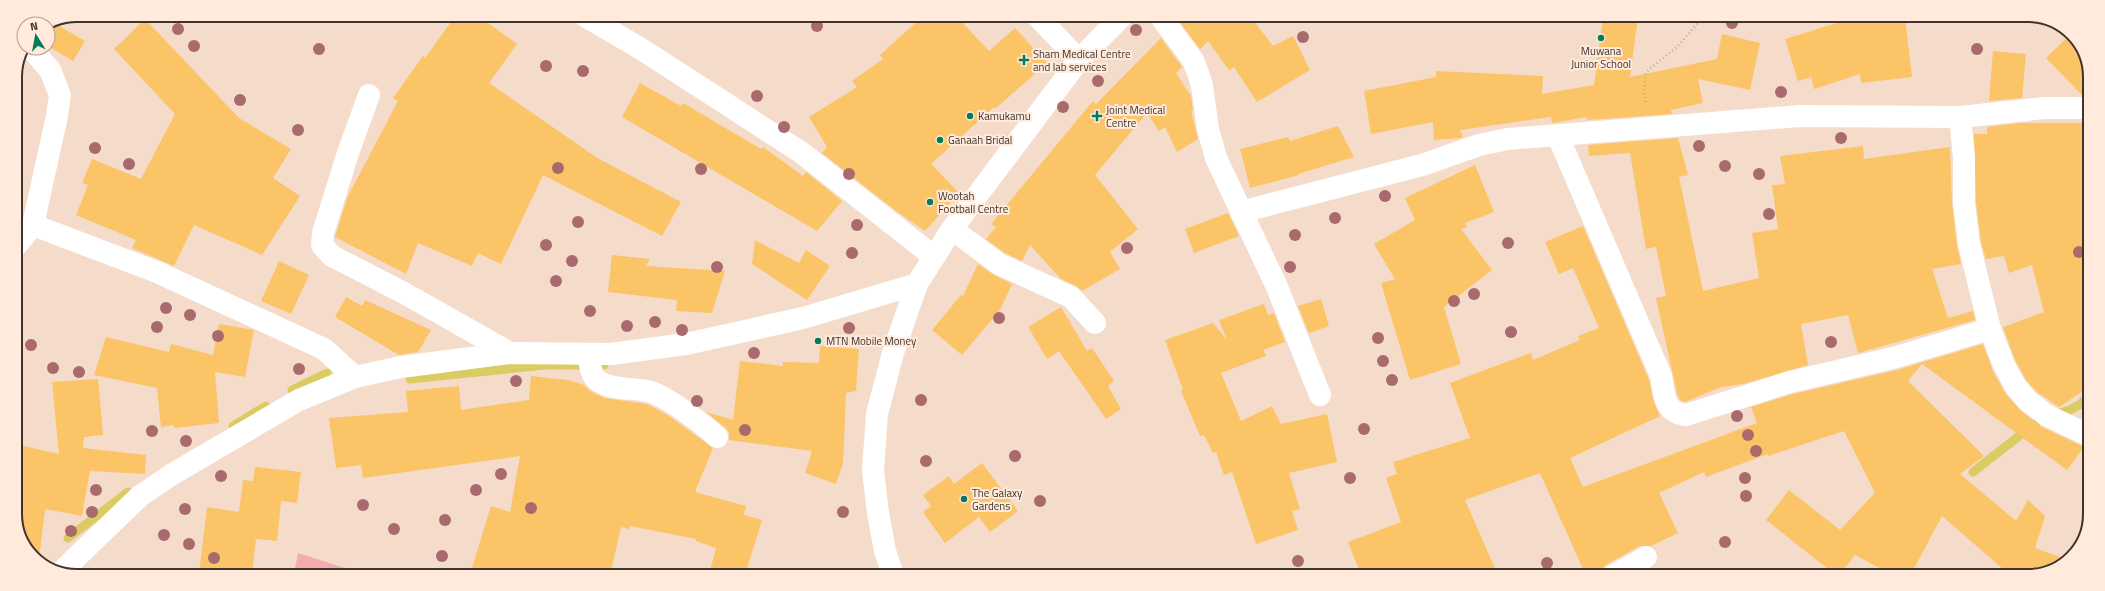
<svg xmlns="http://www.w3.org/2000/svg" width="2105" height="591" font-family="'Titillium Web',sans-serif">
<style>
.green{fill:#f5acb1}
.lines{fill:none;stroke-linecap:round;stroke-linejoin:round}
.stream{stroke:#dbcb63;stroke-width:9}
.building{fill:#fac467}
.path{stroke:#bea99a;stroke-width:2.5;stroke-dasharray:1 3;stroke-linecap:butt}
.minor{stroke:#fff;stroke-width:22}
.tree{fill:#a96a6e}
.poi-dot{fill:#057c59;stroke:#ffeadb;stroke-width:1.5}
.labels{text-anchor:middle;stroke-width:4;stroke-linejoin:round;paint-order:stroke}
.poi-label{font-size:11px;fill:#3e342d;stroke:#ffeadb;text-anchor:start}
.rim{fill:none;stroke:#3e342d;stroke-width:2}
</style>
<rect width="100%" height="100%" fill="#f5dcca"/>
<!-- green -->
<polygon class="green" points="298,553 364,574 294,574"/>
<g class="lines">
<!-- stream -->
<g class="stream">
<polyline points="410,379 545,365 604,365"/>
<polyline points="292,390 327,373"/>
<polyline points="233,426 266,406"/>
<polyline points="1973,472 2042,418 2070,410 2088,400"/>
<polyline points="68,538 128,492"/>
</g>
</g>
<!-- building -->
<g class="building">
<polygon points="456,15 477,15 517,44 489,83 599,159 681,202 662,236 543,175 501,264 478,253 472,266 418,243 406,274 335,237 348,196 398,101 393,98 423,56 425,58"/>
<polygon points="923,16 956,16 989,51 1015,28 1047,63 995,109 994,107 931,164 959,193 925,231 896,211 822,153 827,147 809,117 857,87 852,81 883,59 880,55"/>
<polygon points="1183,16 1250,16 1273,46 1293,36 1310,70 1257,102 1234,67 1229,70 1208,41 1200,49 1179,21"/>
<polygon points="1603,17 1638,17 1630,77 1717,59 1722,34 1760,43 1750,90 1698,79 1703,103 1671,110 1672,114 1587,120 1587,117 1552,123 1551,117 1460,130 1463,137 1461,138 1434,140 1433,122 1371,134 1364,91 1436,77 1436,71 1543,76 1542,94 1594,85"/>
<polygon points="1856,17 1905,17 1912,77 1861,83 1860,74 1814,89 1811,77 1798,81 1785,39"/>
<polygon points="145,19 239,118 291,149 273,178 300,196 262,255 194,225 174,266 132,248 136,240 76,215 88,185 82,183 92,159 141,179 175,114 114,49"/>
<polygon points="56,24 85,41 73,61 48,46 48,27"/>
<polygon points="2071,34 2075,36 2090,72 2090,96 2083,96 2046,58"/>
<polygon points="1161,38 1182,67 1176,73 1191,96 1193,110 1191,111 1198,139 1177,152 1165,127 1159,131 1147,113 1095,175 1138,229 1110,252 1120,269 1082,291 1076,286 1061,279 1030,245 1022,261 1005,253 986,239 996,227 991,224 1093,101 1096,104"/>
<polygon points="1993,51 2026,54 2022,98 1989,101"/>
<polygon points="640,83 681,106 683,103 761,149 763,147 803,176 806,172 842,201 817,231 622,117"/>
<polygon points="2020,123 2087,123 2087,231 2089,230 2089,387 2059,407 2037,392 2026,380 2015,360 2003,327 2044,312 2032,265 2009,273 2004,256 1986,259 1981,242 1976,202 1974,134 1987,134 1987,127"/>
<polygon points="1338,126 1354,157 1298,174 1299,175 1250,188 1240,149 1288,137 1290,141"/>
<polygon points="1678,138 1688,175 1679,177 1703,291 1759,278 1752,233 1778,229 1772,185 1785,184 1780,156 1863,146 1864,159 1950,147 1952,204 1957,246 1961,264 1932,269 1948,318 1973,311 1975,320 1858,353 1848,315 1801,324 1808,365 1743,384 1721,387 1685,402 1680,400 1677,393 1656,298 1666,296 1656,247 1646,249 1630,153 1589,156 1588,145"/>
<polygon points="1475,165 1494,212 1465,223 1467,227 1461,229 1492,270 1444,307 1461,364 1410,380 1381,283 1395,279 1374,244 1415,220 1405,198"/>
<polygon points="1228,213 1239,236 1194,253 1185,229"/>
<polygon points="1583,226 1649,380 1653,400 1660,416 1570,458 1583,487 1757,423 1751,407 1793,394 1897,370 1983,344 1993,371 2005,393 2019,409 2040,426 2084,447 2067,470 1922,364 1908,381 1984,456 1960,474 2016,521 2028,500 2045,516 2035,548 2068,560 2066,563 2029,576 2011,576 1942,516 1910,576 1894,576 1855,555 1839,576 1837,576 1766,520 1789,490 1840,530 1875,493 1844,431 1768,456 1768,454 1706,477 1704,472 1659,493 1678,533 1651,546 1640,546 1606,565 1602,569 1600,576 1586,576 1540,473 1465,500 1498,575 1361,575 1348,542 1401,522 1386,478 1397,474 1393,462 1470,438 1450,383 1531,353 1533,360 1580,340 1578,336 1599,328 1573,268 1559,274 1545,242"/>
<polygon points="755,240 799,263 806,250 830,266 807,300 752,264"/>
<polygon points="612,255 650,259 646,266 725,271 712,313 676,311 677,300 608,292"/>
<polygon points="279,261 309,275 291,314 261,301"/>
<polygon points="978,264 994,275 1012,284 1000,310 962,355 932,330 961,295 963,296"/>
<polygon points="346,297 362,306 365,300 431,330 418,352 399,355 335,317"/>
<polygon points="1321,299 1329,326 1309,333 1298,306"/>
<polygon points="1264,304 1268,315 1274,313 1285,342 1263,350 1266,356 1221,373 1241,421 1272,406 1281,424 1327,414 1337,462 1289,473 1300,509 1292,511 1298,530 1256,544 1232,472 1224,475 1216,452 1213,453 1204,435 1200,436 1181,391 1183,390 1165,340 1213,323 1227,340 1219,320"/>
<polygon points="1061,307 1087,351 1092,348 1114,381 1108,386 1121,409 1106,419 1059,351 1047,359 1028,327"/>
<polygon points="219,324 254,330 245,377 215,372 219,423 174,428 174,425 161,427 157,388 94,375 106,337 169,352 171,344 213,355"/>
<polygon points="820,346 859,349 856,391 846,393 843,464 836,484 805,473 812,451 729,440 729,433 726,428 706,412 733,420 740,361 783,366 783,362 819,363"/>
<polygon points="531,376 568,380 584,385 590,391 604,398 647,404 669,416 713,448 695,492 746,506 744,515 762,520 745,575 709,575 716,548 696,541 696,539 630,526 629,529 621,527 610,575 470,574 491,506 510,512 520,456 363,478 361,465 336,468 329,418 408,412 406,391 459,386 461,410 529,400"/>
<polygon points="98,379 103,435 84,437 83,448 146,455 145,474 90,471 82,516 45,509 39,560 30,555 15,519 15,444 59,454 52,382"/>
<polygon points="982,463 1018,511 990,532 979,517 945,543 923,512 931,506 923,495 949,476 954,484"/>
<polygon points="255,467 301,472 297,503 281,501 277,541 256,539 252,574 199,574 207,507 239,512 243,480 253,481"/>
</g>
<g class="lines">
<!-- path -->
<g class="path">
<polyline points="1646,102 1644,89 1646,72 1678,46 1703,17"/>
<polyline points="2080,398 2085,403"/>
</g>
<!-- minor -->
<g class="minor">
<polyline points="585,16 643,50 802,153 933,256"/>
<polyline points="1037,16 1079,60"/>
<polyline points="1160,16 1193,60 1198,73 1202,86 1208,129 1216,158 1277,287 1320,395"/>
<polyline points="369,95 348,153 323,233 322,245 332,256 404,293 510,353"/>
<polyline points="1960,117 1964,157 1964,203 1969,244 1990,329 2004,365 2016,387 2028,401 2046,415 2088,435"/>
<path d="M1558,136L1661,376C1665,396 1663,412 1686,415L1790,382L1893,358L1990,329"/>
<polyline points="1241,212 1422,165 1479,145 1508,139 1800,116 1960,117 2044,108 2090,108"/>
<polyline points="33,225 157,272 324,349 355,377"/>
<polyline points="952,229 999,264 1071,297 1095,323"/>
<polyline points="15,247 33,225 57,116 60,95 50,70 31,48"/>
<path d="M588,354C590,363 590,374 597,380C610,391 635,387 651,392C669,398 703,424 717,437"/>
<polyline points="60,573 140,496 171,475 299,400 355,377 401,367 510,353 611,354 686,344 803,318 917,284"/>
<polyline points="893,575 885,551 878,513 873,470 877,414 893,353 917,284 952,229 1079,60 1122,16"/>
<polyline points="1612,576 1646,557"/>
</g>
</g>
<!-- trees -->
<g class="tree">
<circle cx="1732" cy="23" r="6"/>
<circle cx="817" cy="26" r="6"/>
<circle cx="178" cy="29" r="6"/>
<circle cx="1136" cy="30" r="6"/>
<circle cx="1303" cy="37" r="6"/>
<circle cx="194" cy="46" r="6"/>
<circle cx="319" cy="49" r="6"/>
<circle cx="1977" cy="49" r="6"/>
<circle cx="546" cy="66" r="6"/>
<circle cx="583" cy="71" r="6"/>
<circle cx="1098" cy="81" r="6"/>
<circle cx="1781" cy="92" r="6"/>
<circle cx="757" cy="96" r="6"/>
<circle cx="240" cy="100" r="6"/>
<circle cx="1063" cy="107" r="6"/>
<circle cx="784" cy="127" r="6"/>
<circle cx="298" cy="130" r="6"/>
<circle cx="1841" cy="138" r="6"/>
<circle cx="1699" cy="146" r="6"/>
<circle cx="95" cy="148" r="6"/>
<circle cx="129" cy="164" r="6"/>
<circle cx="1725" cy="166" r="6"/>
<circle cx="558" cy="168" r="6"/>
<circle cx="701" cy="169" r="6"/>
<circle cx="849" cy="174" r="6"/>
<circle cx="1759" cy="174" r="6"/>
<circle cx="1385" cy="196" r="6"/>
<circle cx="1769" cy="214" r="6"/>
<circle cx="1335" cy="218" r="6"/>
<circle cx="578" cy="222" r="6"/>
<circle cx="857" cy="225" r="6"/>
<circle cx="1295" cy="235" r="6"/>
<circle cx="1508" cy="243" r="6"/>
<circle cx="546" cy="245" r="6"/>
<circle cx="1127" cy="248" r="6"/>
<circle cx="2079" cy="252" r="6"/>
<circle cx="852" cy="253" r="6"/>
<circle cx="572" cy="261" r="6"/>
<circle cx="717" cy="267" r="6"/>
<circle cx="1290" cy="267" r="6"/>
<circle cx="556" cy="281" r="6"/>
<circle cx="1474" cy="294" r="6"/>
<circle cx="1454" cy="301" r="6"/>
<circle cx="166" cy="308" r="6"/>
<circle cx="590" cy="311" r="6"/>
<circle cx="190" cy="315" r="6"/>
<circle cx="999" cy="318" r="6"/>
<circle cx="655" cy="322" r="6"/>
<circle cx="627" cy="326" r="6"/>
<circle cx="157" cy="327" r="6"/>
<circle cx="849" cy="328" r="6"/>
<circle cx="682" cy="330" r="6"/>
<circle cx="1511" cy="332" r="6"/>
<circle cx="218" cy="336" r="6"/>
<circle cx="1378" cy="338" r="6"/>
<circle cx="1831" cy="342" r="6"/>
<circle cx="31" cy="345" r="6"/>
<circle cx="754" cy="353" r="6"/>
<circle cx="1383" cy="361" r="6"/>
<circle cx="53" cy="368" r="6"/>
<circle cx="299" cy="369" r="6"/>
<circle cx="79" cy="372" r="6"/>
<circle cx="1392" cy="380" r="6"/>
<circle cx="516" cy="381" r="6"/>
<circle cx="921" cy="400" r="6"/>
<circle cx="697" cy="401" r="6"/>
<circle cx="1737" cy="416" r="6"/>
<circle cx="1364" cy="429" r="6"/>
<circle cx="745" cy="430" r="6"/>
<circle cx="152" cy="431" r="6"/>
<circle cx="1748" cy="435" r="6"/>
<circle cx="186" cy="441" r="6"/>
<circle cx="1756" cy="451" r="6"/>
<circle cx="1015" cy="456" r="6"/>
<circle cx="926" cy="461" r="6"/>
<circle cx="501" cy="474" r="6"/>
<circle cx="221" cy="476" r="6"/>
<circle cx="1350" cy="478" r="6"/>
<circle cx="1745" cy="478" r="6"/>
<circle cx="96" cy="490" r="6"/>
<circle cx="476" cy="490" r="6"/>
<circle cx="1746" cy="496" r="6"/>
<circle cx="1040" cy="501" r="6"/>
<circle cx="363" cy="505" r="6"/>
<circle cx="531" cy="508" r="6"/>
<circle cx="185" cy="509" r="6"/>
<circle cx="92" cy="512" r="6"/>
<circle cx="843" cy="512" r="6"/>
<circle cx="445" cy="520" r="6"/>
<circle cx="394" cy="529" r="6"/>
<circle cx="71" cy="531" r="6"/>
<circle cx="164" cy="535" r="6"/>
<circle cx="1725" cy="542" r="6"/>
<circle cx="189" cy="544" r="6"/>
<circle cx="442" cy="556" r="6"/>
<circle cx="214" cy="558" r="6"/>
<circle cx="1298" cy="561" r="6"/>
<circle cx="1547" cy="563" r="6"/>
</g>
<!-- markers -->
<g class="poi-dot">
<circle cx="1601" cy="38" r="4"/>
<path d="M1022 54h4v4h4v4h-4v4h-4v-4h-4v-4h4z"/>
<circle cx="970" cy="116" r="4"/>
<path d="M1095 110h4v4h4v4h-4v4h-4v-4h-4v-4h4z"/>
<circle cx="940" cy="140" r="4"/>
<circle cx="930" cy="202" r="4"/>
<circle cx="818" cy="341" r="4"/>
<circle cx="964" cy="499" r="4"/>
</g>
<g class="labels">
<!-- poi labels -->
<g class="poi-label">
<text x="1601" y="55" text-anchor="middle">Muwana<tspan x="1601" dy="13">Junior School</tspan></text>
<text x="1033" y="58">Sham Medical Centre<tspan x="1033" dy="13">and lab services</tspan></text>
<text x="1106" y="114">Joint Medical<tspan x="1106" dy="13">Centre</tspan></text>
<text x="978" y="120">Kamukamu</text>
<text x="948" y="144">Ganaah Bridal</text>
<text x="938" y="200">Wootah<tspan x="938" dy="13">Football Centre</tspan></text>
<text x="826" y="345">MTN Mobile Money</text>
<text x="972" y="497">The Galaxy<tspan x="972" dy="13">Gardens</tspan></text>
</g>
</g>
<!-- crop -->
<path d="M0 0H2105V591H0ZM77 22H2028A55 55 0 0 1 2083 77V514A55 55 0 0 1 2028 569H77A55 55 0 0 1 22 514V77A55 55 0 0 1 77 22Z" fill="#ffeadb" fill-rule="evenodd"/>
<path class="rim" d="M77 22H2028A55 55 0 0 1 2083 77V514A55 55 0 0 1 2028 569H77A55 55 0 0 1 22 514V77A55 55 0 0 1 77 22Z"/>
<!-- north arrow -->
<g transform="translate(36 36) rotate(349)"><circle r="19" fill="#ffeadb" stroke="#b2a195"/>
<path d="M0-3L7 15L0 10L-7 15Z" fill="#057c59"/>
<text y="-6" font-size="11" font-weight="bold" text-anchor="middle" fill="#3e342d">N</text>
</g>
</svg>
